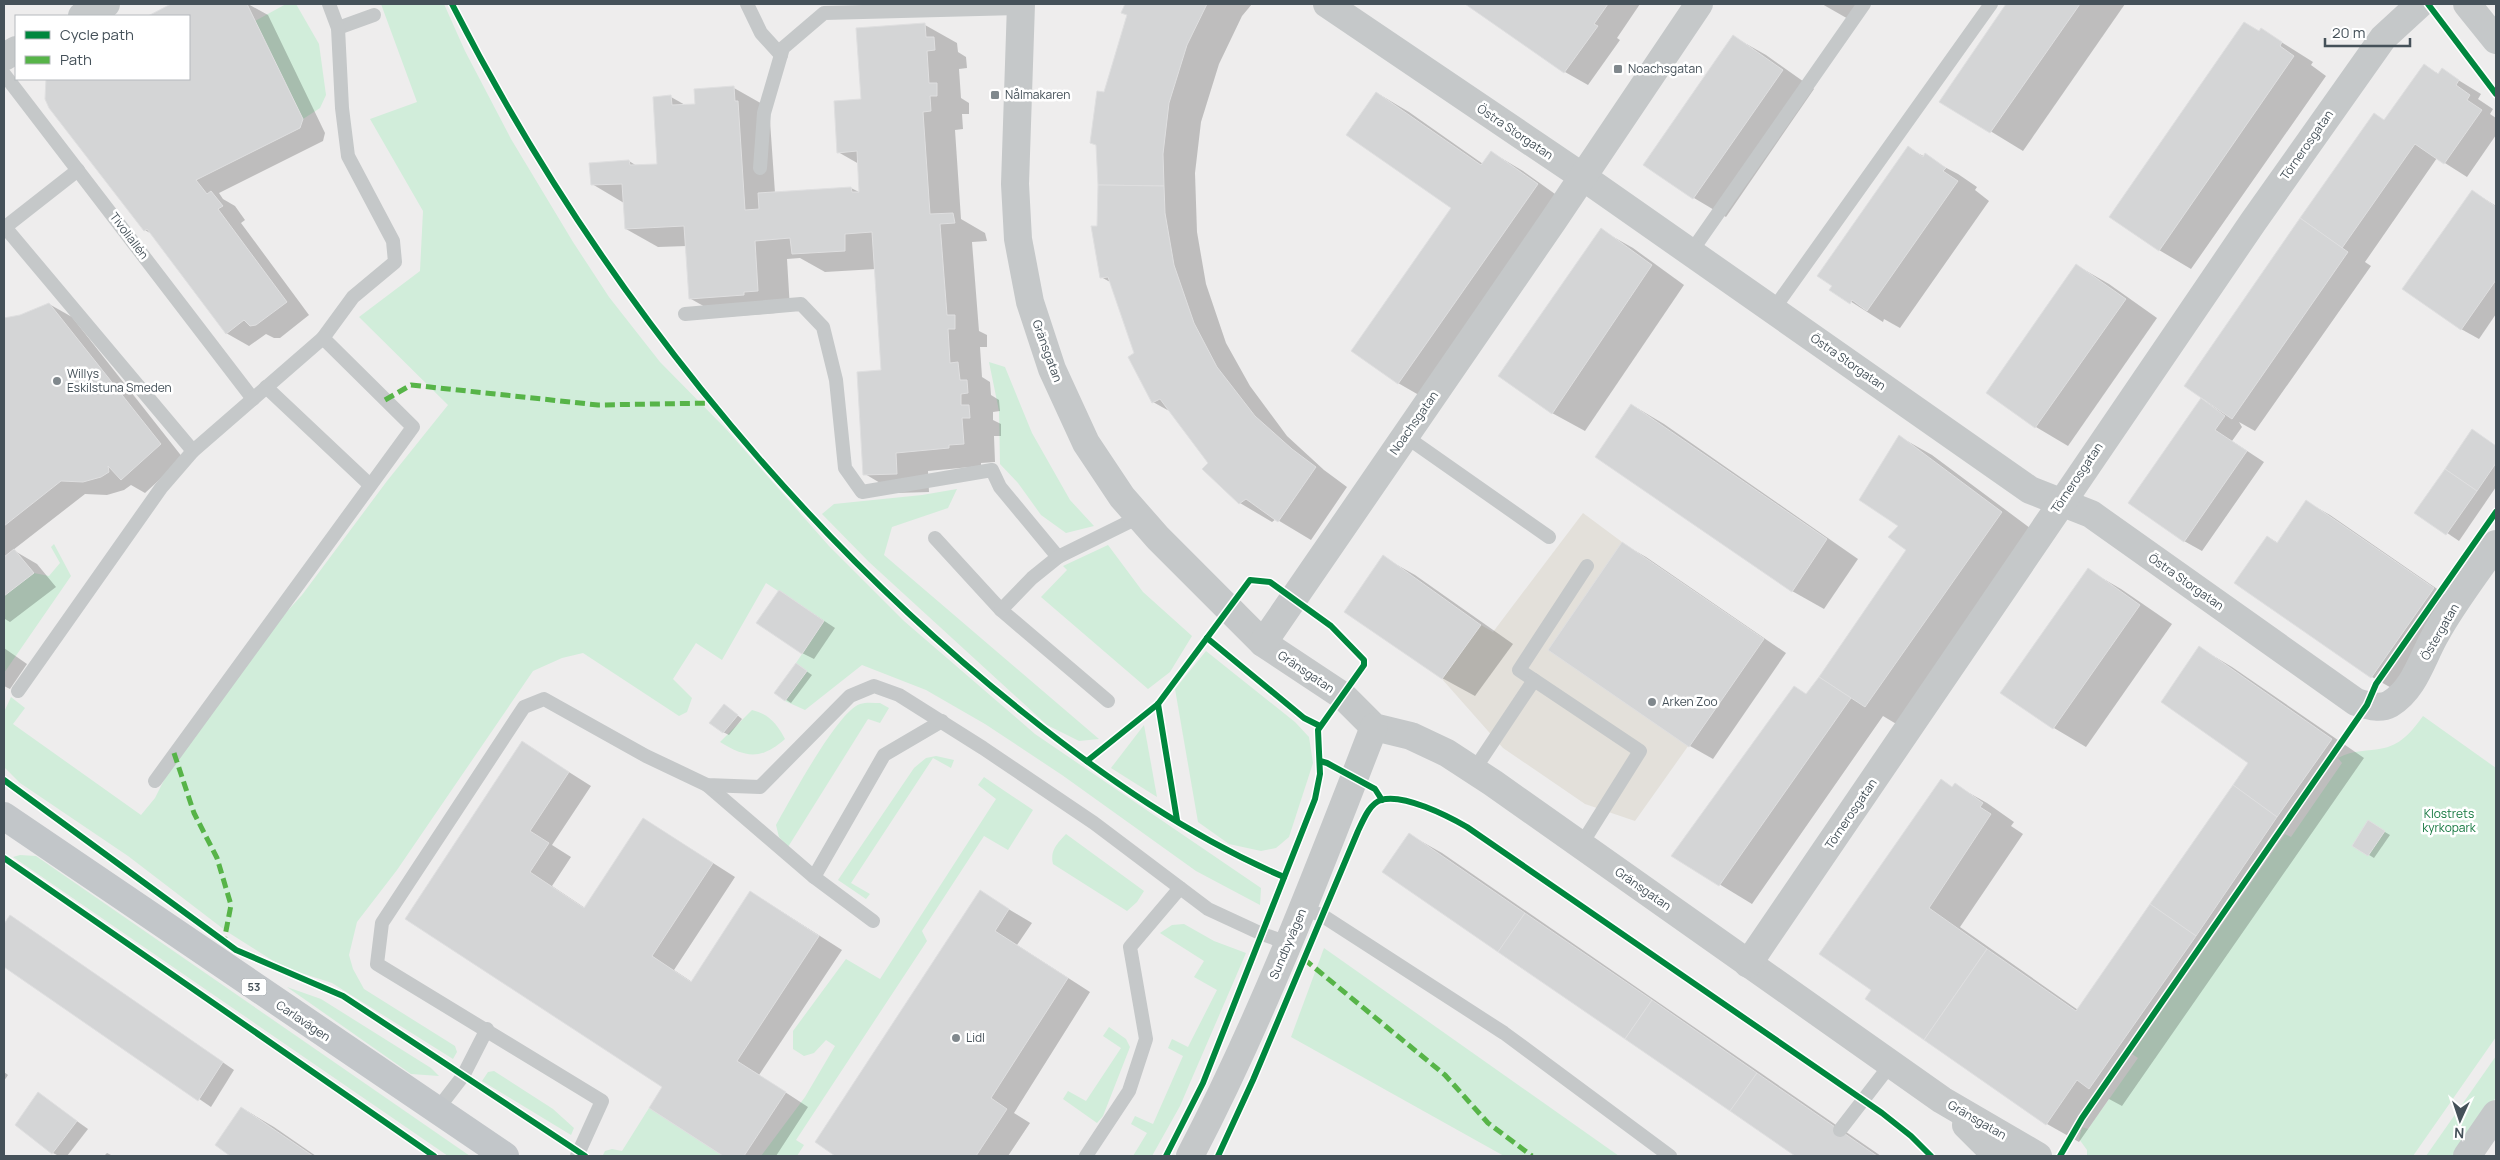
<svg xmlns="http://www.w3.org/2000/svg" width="2500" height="1160" font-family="Manrope,sans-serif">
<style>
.commercial{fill:#e3e0da}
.green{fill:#d1edda}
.shadow{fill:#0003}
.building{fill:#d4d5d6;stroke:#dfdfe0}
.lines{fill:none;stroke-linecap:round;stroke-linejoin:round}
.service{stroke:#c5c8c9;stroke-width:14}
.minor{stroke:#c5c8c9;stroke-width:28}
.tertiary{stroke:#c5c8c9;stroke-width:28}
.primary{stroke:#c2c6c9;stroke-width:28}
.quiet{stroke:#57b448;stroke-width:5;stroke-dasharray:10 5;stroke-linecap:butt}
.cycleway-casing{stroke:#fff;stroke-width:9}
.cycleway{stroke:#00873e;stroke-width:6}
.poi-dot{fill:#80888d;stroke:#fff;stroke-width:2}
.labels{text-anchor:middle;stroke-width:5;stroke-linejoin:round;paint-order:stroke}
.shield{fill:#fff;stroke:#7d858b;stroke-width:1}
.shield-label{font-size:11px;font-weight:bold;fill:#455159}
.poi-label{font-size:12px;fill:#455159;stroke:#fff;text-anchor:start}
.street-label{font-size:12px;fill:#455159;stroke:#fff}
.park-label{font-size:12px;fill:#177941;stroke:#fff}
</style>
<rect width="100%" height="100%" fill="#eeeded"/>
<!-- commercial -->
<polygon class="commercial" points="1583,513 1622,542 1764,639 1635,821 1585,804 1503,748 1442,679 1481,625 1493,632"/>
<!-- green -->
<g class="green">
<polygon points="286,4 296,4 319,44 326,95 320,108 303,119 255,21"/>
<polygon points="381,4 444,4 465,51 511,139 573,242 609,297 660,362 726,429 829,546 904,621 1035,734 1261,888 1260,905 1196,871 1062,775 985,724 926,690 862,665 805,710 785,701 807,671 796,663 824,621 766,583 722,660 696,643 673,679 692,698 687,712 679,716 583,653 562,658 533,671 397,870 357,922 349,955 353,969 364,989 455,1046 457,1052 453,1059 332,983 283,967 226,931 128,856 20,783 4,767 4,712 11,697 25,708 13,724 141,815 155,798 171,766 272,628 302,595 387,481 448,405 359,317 420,271 423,211 370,119 417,102"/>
<polygon points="989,362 1005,367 1032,433 1070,500 1094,526 1066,533 1041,515 1018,483 1000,464 999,411"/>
<polygon points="957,489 948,508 892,527 884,555 1099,739 1079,741 1047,725 869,562 822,514 834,504 922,495"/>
<polygon points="54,544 71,576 4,673 4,596 34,573 49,576 60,563 51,547"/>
<polygon points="1108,545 1143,592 1192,636 1170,672 1148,689 1041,597 1067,570 1063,566"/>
<polygon points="1206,651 1295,722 1309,737 1313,763 1289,837 1276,848 1261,851 1229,844 1198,822 1175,689"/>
<path d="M880,703L889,708L880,723L868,719L788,847L779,837L776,825C789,802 838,711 860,704C866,702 874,703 880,703Z"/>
<path d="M752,710C769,714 777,724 785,739C761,760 746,758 720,742Z"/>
<path d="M2423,716L2496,768V1037L2413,1156H2087V1150L2079,1139L2082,1127L2088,1129L2138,1058L2132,1054L2285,834L2291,837L2342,763L2338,758C2354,749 2367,752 2384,748C2402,744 2413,730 2423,716Z"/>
<polygon points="1144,725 1157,797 1111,768"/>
<polygon points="936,756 954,760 951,768 933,758 851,883 870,894 866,899 838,880 914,768 926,758"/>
<polygon points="984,777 1033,810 1008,850 984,836 922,931 927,941 796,1140 804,1145 797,1156 761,1156 805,1097 835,1046 826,1040 814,1053 804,1056 793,1049 793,1031 846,959 880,979 996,799 978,785"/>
<path d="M1066,834L1144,891L1137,902L1127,911L1053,864C1050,850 1057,844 1066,834Z"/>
<polygon points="20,855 36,856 470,1156 448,1156 13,857"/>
<polygon points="1184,924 1214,941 1246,953 1180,1106 1152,1156 1133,1156 1147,1133 1131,1124 1135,1116 1153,1124 1183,1056 1168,1048 1172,1039 1188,1047 1217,990 1194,977 1204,961 1160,933 1172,925"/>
<polygon points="1324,948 1619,1156 1504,1156 1291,1037"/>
<polygon points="287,987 321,999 431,1068 439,1076 411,1074"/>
<polygon points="1109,1027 1126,1039 1130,1047 1103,1116 1097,1123 1063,1099 1068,1091 1086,1101 1121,1048 1103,1036"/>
<polygon points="2496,1056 2496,1097 2455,1156 2426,1156"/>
<polygon points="494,1071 553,1109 574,1128 571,1135 482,1081 488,1072"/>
<polygon points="649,1108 723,1156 603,1155 605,1151 612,1149 622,1151"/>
</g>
<!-- shadow -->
<g class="shadow">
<polygon points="174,4 248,4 268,15 325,133 323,141 219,193 223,199 235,206 245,220 241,223 309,315 280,338 274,338 266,334 249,346 226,333 153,235 145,230 47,98 46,82 49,79 189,79 189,16 150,16"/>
<polygon points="1126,4 1252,4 1242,16 1219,64 1201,122 1195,173 1197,232 1206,284 1226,343 1250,386 1287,436 1324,470 1347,487 1311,540 1276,519 1272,522 1240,503 1204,469 1209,463 1171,412 1153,402 1110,282 1101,277 1099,227 1105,94 1128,15 1122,12"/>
<polygon points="1467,4 1640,4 1617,38 1620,40 1588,85 1565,72"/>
<polygon points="1822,4 1871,4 1857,24"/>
<polygon points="2008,4 2125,4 2023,151 1941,101"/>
<polygon points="925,25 957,43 958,52 966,57 967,68 959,69 961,98 969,103 969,114 962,114 963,129 955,130 961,219 985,233 987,241 972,242 979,331 987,335 987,347 980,347 982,377 990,382 991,395 999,400 1000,411 993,412 993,420 1001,424 1001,436 994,436 995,462 981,463 981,466 928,471 929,492 897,493 865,474 883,372 876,269 825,272 800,258 787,259 790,309 776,310 776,313 723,317 691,299 687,246 658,247 626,229 624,203 592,184 629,161 637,166 659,165 671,97 687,106 696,105 734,88 766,106 770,121 775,193 851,188 861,193 859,164 838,152 862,100"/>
<polygon points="2262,30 2313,62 2311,65 2326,76 2191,269 2159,250"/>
<polygon points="1734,37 1766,55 1814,89 1726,217 1694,198 1645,164"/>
<polygon points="2424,66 2439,74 2442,70 2481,94 2478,99 2493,109 2490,114 2496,118 2496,135 2467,177 2437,158 2365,262 2371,266 2255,431 2239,422 2242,427 2232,441 2264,462 2202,551 2184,541 2207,403 2385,121"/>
<polygon points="1377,93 1409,112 1483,164 1491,152 1523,171 1569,204 1431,402 1398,383 1452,208"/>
<polygon points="1908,148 1958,174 1977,187 1975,190 1989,201 1900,328 1884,319 1883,322 1831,289"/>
<polygon points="2472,191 2496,206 2496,314 2479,339 2461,329"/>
<polygon points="1601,230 1633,248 1684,285 1585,431 1552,413"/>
<polygon points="2076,265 2109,284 2157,318 2068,446 2036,427 1987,393"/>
<polygon points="49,304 72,317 183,458 145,493 131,485 124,490 107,495 85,494 13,550 37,564 56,587 10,622 5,619 4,621 4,319 21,316"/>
<polygon points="1632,405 1664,424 1858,559 1824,609 1792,591"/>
<polygon points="1900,437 1932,455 2034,531 1898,725 1883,716 1752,904 1673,856 1820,678 1908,549 1900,525"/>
<polygon points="2484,438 2496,446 2496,487 2459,541 2416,512"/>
<polygon points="2307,502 2330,515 2456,602 2395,690 2372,677 2236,583 2268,537 2278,543"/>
<polygon points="1623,544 1646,557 1786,653 1713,759 1690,746 1550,650"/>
<polygon points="1383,557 1415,575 1513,644 1475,696 1442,678"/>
<polygon points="2088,570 2121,589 2172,624 2086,747 2054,728"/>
<polygon points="779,591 835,628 814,659 802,653"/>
<polygon points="4,648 27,664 10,689 4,686"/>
<polygon points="2200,648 2232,667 2364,758 2122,1106 2109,1099 2079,1142 2047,1124 1873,990 1941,781 1953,788 1955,785 1987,803 2014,822 2011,826 2023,834 1960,927 2078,1010 2250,762"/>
<polygon points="802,668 812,675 791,703 776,693"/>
<polygon points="725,705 742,719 729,735 723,732"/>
<polygon points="523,743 591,786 552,845 571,857 552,886 585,908 644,819 735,877 674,970 692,982 751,892 842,950 759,1075 808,1107 776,1156 725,1156 650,1107 664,1087 407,919"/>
<polygon points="2368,822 2390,835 2374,858 2353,845"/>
<polygon points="1410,835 1442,853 1881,1156 1797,1156 1384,871"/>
<polygon points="980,892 1032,923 1017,945 1090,992 1014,1113 1030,1123 1008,1156 837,1156 816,1142"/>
<polygon points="11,916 234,1070 211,1107 4,966 4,926"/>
<polygon points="4,1072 8,1075 4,1081"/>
<polygon points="39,1094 88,1129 67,1156 59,1156 53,1153"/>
<polygon points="242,1108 274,1127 316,1156 233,1156 216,1145"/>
<polygon points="107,1153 113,1156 104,1156"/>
</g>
<!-- building -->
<g class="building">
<polygon points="171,4 247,4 303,119 300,128 196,180 207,194 211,191 223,206 218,209 287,302 256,325 250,326 244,320 226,334 147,229 144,231 49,108 45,99 46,79 189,79 189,16 148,16"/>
<polygon points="1125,4 1207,4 1187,45 1169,103 1163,154 1164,186 1098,185 1096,145 1090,143 1097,91 1104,92 1127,15 1121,13"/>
<polygon points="1465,4 1608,4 1594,24 1598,26 1564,73"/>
<polygon points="2006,4 2080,4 1990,133 1939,102"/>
<polygon points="2244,22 2259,31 2261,28 2282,42 2280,46 2294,56 2159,251 2109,217"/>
<polygon points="925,23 926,37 934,37 935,50 927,51 929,83 937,83 937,96 930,96 931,111 923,112 930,214 953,213 955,223 940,224 947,315 955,315 955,329 948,329 950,363 958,362 960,380 967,380 968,393 961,394 961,405 969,405 970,418 962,418 964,444 949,445 949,448 896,453 897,474 863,475 857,372 881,370 872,232 845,234 845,251 792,254 790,238 755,241 758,291 744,292 744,295 689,299 684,226 625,229 622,184 591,185 589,163 629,160 630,165 657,164 653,97 671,95 672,105 695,104 694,89 734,86 735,101 738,101 745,210 759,209 758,193 851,187 852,192 859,192 857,151 837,153 834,101 861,99 856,28"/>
<polygon points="1733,35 1783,70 1693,199 1643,165"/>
<polygon points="2424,64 2438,74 2442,68 2459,80 2456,85 2470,95 2467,100 2482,110 2444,164 2415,144 2342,248 2300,218 2374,113 2384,120"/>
<polygon points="1376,92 1481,165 1491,151 1538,184 1398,384 1351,351 1451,208 1346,135"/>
<polygon points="1908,146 1923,157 1925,153 1946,168 1943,171 1958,181 1867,311 1852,300 1850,304 1829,290 1832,286 1817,276"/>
<polygon points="1098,185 1164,186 1165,213 1174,265 1194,323 1217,367 1255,416 1292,449 1316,467 1278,522 1246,499 1239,504 1202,469 1208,463 1160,399 1152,403 1128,357 1134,353 1108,277 1100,278 1091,226 1097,226"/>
<polygon points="2472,190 2496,207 2496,280 2461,330 2402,289"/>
<polygon points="2300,218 2348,252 2232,419 2184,386"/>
<polygon points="1601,228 1652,265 1552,414 1498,376"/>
<polygon points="2076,264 2126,299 2035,428 1986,393"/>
<polygon points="49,303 161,444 121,480 108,466 109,472 101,477 83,482 61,481 4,526 4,318 20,315"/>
<polygon points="2201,398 2225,416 2215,430 2247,451 2184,542 2128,503"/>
<polygon points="1631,404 1827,539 1792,592 1595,457"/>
<polygon points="2472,429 2496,446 2496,463 2477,491 2445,469"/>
<polygon points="1899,435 2002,512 1865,707 1819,677 1906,550 1888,537 1898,526 1859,500"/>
<polygon points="2445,469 2477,491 2446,535 2414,513"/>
<polygon points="2306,500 2434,588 2371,678 2234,583 2267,536 2277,543"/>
<polygon points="1622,542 1764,639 1689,747 1548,650"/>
<polygon points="14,549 34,573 4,596 4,557"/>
<polygon points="1383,555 1481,625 1442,679 1344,612"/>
<polygon points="2088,568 2140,605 2053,729 2000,693"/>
<polygon points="779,590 824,621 802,654 756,623"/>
<polygon points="2199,646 2332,739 2277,817 2233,785 2248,763 2161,702"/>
<polygon points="796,663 807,671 785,701 774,693"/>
<polygon points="1819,677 1851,698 1719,886 1671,856 1794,686 1806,694"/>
<polygon points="724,704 738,715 723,733 709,723"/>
<polygon points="522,741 569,772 530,831 549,843 530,872 584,908 643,818 713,863 652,956 691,982 750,891 819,936 737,1061 786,1092 744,1156 723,1156 649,1108 662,1087 405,919"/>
<polygon points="1941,779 1952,787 1955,783 1983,803 1980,807 1991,814 1929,908 1987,949 1924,1040 1865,999 1871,990 1819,954"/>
<polygon points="2233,785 2277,817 2196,936 2150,904"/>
<polygon points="2368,820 2385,831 2368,856 2352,846"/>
<polygon points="1409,833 1525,913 1498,952 1382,872"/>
<polygon points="980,890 1009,909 995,931 1068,978 991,1098 1007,1109 976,1156 835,1156 815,1142"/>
<polygon points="2150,904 2196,936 2089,1089 2077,1080 2046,1125 1924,1040 1987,949 2076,1011"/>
<polygon points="1525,913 1652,1000 1625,1039 1498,952"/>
<polygon points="10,915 223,1062 198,1101 4,967 4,924"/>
<polygon points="1652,1000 1757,1073 1730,1111 1625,1039"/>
<polygon points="1757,1073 1877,1156 1795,1156 1730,1111"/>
<polygon points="38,1092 77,1121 52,1154 15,1125"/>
<polygon points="241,1107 313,1156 230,1156 215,1145"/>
</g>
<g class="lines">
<!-- service -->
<g class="service">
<polyline points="747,4 761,33 781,55"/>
<polyline points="338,28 374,15"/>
<polyline points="4,74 253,399"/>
<polyline points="760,168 764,113 783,48 824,13 1021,8"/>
<polyline points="4,226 193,451"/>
<polyline points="4,228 78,170"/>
<polyline points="1691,252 1864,4"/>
<polyline points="1773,310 1991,4"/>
<polyline points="685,314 801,304 823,327 836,380 845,468 862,492 992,470 1000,487 1058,557"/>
<polyline points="323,338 353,297 395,262 393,241 348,156 342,108 338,28 329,4"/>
<polyline points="266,387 370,485"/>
<polyline points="1405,436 1549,537"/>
<polyline points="935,538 1001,610 1108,701"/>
<polyline points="1001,610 1032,578 1058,557 1139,517"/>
<polyline points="1534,680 1519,670 1587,566"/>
<polyline points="18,691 161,488 193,451 323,338 413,427 155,781"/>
<polyline points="1474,770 1534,680 1640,751 1581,845"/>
<polyline points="707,785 814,877 873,921"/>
<polyline points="814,877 884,755 942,721"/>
<polyline points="1303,908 1323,916 1504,1033 1670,1156"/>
<polyline points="436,1111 463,1076 487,1029"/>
<polyline points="1840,1130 1891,1064"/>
<polyline points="577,1156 602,1101 377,964 382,923 524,707 544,699 646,756 707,785 760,787 850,696 874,686 899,695 983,748 1094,823 1208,909 1262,934 1288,943"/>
<polyline points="1086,1156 1129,1091 1146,1039 1130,947 1180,888"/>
</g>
<!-- minor -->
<g class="minor">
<polyline points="1021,4 1015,184 1018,239 1030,302 1052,369 1086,443 1122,497 1158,538 1263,643 1343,696 1374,727 1411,736 1447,753 1493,783 1942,1100 2038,1156"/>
<path d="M1327,4L1583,177L2030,490L2091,514L2356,702C2367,705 2379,710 2390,704C2415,689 2422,658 2436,634C2453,603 2476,574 2496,544"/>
<polyline points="82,16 106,4"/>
<polyline points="4,57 16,50"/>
<polyline points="1263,643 1553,221 1699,4"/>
<polyline points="1748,964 2253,222 2383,38 2420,4"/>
<polyline points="1966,1125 1997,1156"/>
<path d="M1190,1156C1262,1018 1318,872 1374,727"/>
</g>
<!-- tertiary -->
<g class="tertiary">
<polyline points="2467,4 2496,40"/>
<polyline points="2467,1156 2496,1114"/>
</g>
<!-- primary -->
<polyline class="primary" points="4,816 505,1156"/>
<!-- quiet -->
<g class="quiet">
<polyline points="385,400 411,385 598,405 713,403"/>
<polyline points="174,753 194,813 217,858 231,905 224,941"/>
<polyline points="1304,959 1445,1075 1488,1123 1532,1156"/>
</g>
<defs>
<g id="cycleway">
<path d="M452,4C589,273 787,524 1024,713C1104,777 1190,837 1284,877"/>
<polyline points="2428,4 2496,94"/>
<polyline points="1207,638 1304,718 1320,726"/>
<polyline points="1158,704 1177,820"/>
<polyline points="1087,761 1158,704 1250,580 1270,582 1331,626 1364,660 1364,665 1318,730 1320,774 1315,799 1203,1083 1166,1156"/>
<polyline points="1320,761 1327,763 1375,789 1382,800"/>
<polyline points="4,780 236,950 343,996 585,1156"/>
<polyline points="4,858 434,1156"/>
<path d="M1218,1156L1253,1080L1358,831C1363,821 1369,804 1381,800C1403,793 1448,816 1467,827L1882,1113L1911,1136L1931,1156"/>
<polyline points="2060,1156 2082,1118 2367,705 2376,684 2496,512"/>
</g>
</defs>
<!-- cycleway casing -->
<use href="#cycleway" class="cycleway-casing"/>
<!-- cycleway -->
<use href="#cycleway" class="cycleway"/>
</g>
<!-- markers -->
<g class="poi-dot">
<rect x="1613" y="64" width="10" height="10" rx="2.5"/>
<rect x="990" y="90" width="10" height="10" rx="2.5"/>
<circle cx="57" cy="381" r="5"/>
<circle cx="1652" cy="702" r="5"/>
<circle cx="956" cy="1038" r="5"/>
</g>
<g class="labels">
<!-- shield labels -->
<rect class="shield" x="241.5" y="978.5" width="25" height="17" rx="4"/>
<g class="shield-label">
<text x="254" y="991">53</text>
</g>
<!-- poi labels -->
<g class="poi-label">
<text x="1628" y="73">Noachsgatan</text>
<text x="1005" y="99">Nålmakaren</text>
<text x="67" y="378">Willys<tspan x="67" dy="14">Eskilstuna Smeden</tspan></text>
<text x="1662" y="706">Arken Zoo</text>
<text x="966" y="1042">Lidl</text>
</g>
<!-- street labels -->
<g class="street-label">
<text transform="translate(1515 132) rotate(34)" y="4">Östra Storgatan</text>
<text transform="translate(2307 145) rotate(-55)" y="4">Törnerosgatan</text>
<text transform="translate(129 236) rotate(53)" y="4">Tivoliallén</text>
<text transform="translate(1047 351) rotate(70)" y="4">Gränsgatan</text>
<text transform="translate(1848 362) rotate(35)" y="4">Östra Storgatan</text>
<text transform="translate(1414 423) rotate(-55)" y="4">Noachsgatan</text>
<text transform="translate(2077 478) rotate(-56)" y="4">Törnerosgatan</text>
<text transform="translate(2186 582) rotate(35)" y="4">Östra Storgatan</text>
<text transform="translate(2440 632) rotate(-60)" y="4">Östergatan</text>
<text transform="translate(1306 672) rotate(34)" y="4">Gränsgatan</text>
<text transform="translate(1851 814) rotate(-56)" y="4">Törnerosgatan</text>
<text transform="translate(1643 889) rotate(35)" y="4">Gränsgatan</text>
<text transform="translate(1288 944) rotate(-67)" y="4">Sundbyvägen</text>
<text transform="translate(303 1021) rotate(34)" y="4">Carlavägen</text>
<text transform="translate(1977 1120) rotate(30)" y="4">Gränsgatan</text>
</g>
<!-- park labels -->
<g class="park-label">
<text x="2449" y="818">Klostrets<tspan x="2449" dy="14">kyrkopark</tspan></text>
</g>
</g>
<!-- border -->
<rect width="2500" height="1160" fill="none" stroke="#455159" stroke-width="10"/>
<!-- legend -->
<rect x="15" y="15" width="175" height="65" fill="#ffffff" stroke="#b5b9bd"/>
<rect x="25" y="31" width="25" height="8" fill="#00873e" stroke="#b5b9bd"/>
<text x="60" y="40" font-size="15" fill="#455159">Cycle path</text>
<rect x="25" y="56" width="25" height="8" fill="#57b448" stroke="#b5b9bd"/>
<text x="60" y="65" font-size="15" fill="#455159">Path</text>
<!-- north arrow -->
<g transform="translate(2460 1120) rotate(183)" stroke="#ffffff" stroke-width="4" paint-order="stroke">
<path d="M0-4L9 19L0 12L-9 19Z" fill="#455159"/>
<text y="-8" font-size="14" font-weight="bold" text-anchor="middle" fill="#455159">N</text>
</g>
<!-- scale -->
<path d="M2325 38v8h85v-8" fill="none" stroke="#455159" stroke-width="2.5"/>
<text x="2332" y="38" font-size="15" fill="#455159" stroke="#ffffff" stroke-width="4" paint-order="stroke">20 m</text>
</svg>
